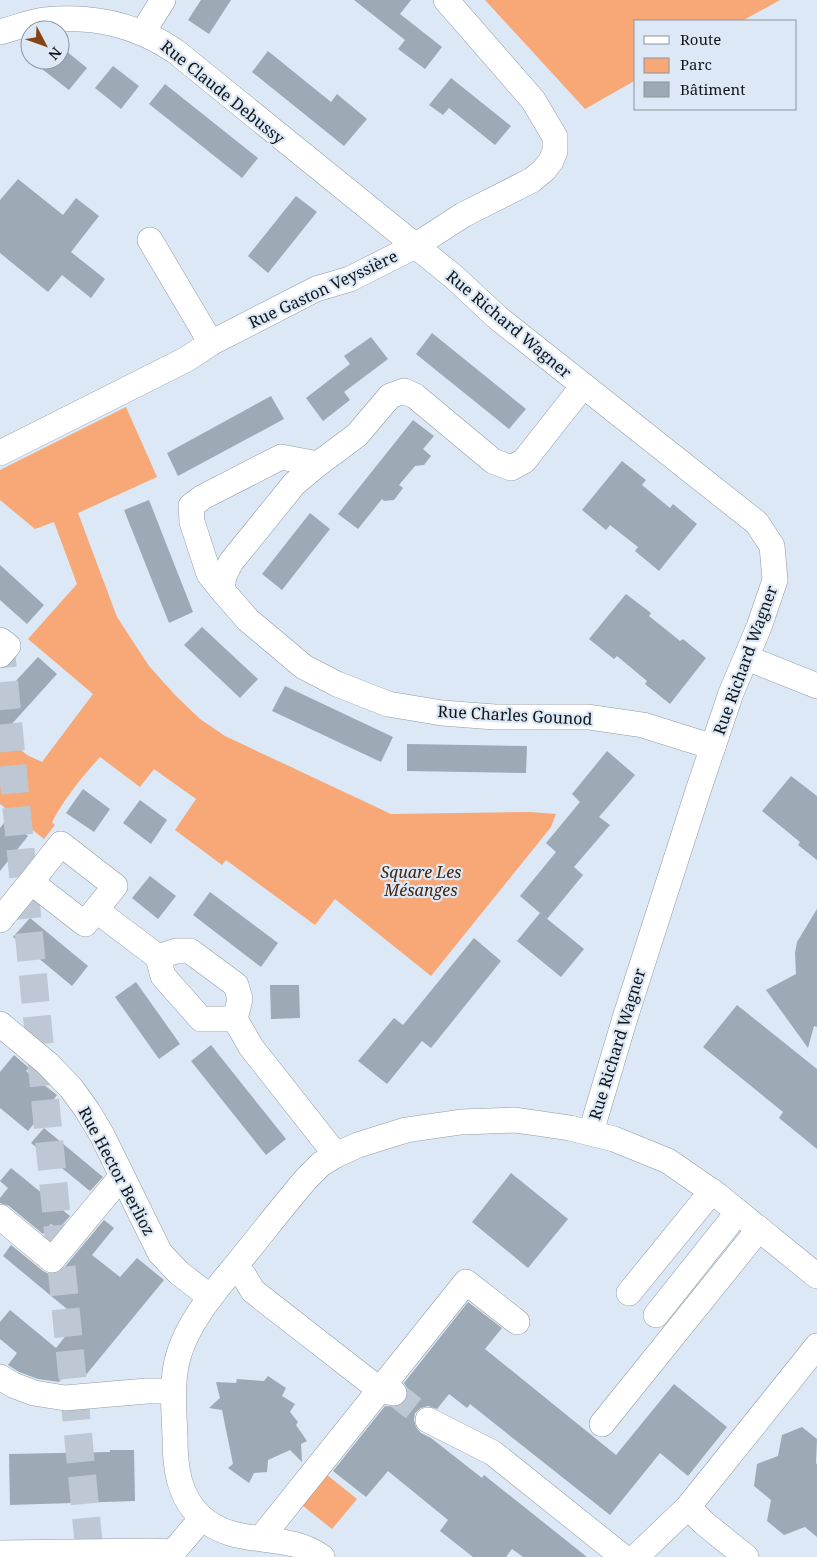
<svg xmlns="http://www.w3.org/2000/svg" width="817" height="1557" font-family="'Noto Serif',serif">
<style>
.green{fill:#f8a776}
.building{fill:#9da9b4}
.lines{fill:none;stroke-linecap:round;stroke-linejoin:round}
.minor-tunnel{stroke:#bdc8d4;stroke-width:25;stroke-dasharray:25 12;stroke-linecap:butt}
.highway-tunnel{stroke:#bdc8d4;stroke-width:28;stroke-dasharray:28 14;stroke-linecap:butt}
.minor-casing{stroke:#909ba6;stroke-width:26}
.minor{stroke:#fff;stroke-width:25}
.labels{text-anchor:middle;stroke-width:4.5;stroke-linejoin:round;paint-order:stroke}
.street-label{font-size:16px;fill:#101519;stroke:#dce8f5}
.park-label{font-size:16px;font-style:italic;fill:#45240f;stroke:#dce8f5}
</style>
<rect width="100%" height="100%" fill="#dce8f5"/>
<!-- green -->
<g class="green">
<polygon points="485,0 780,0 742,21 636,21 636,80 585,109"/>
<path d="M126,407L157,477L78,513L117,617L149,666L175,695L200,719L225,736L391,814L530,812L556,814L551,827L431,976L335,899L315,925L226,860L222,865L175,830L196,799L154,769L140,787L100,757C81,778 65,798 52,822L55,825L44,839L0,804V732L27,755L42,762L93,694L28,639L77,584L54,522L35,529L0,500V470Z"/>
<polygon points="327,1475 357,1499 332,1529 302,1505"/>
</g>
<!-- building -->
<g class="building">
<polygon points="201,0 231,0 209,34 188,20"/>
<polygon points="354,0 411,0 400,14 442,47 425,69 398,49 405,40"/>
<polygon points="60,46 87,68 69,90 42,69 49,60 60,60"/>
<polygon points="268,51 331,102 337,94 367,119 344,146 252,72"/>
<polygon points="113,66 139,86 121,109 95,88"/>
<polygon points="451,78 511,126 495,145 449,108 443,115 429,105"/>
<polygon points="165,84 258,158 242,178 149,104"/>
<polygon points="18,179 63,215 76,198 99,216 71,252 105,279 91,298 62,275 48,292 0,253 0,200"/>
<polygon points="296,196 317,212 268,273 248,256"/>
<polygon points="432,333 526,409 509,429 416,354"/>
<polygon points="371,337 388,359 344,392 350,400 323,421 306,398 350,364 344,356"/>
<polygon points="271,396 284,419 178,476 167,453"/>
<polygon points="413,420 434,436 423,449 431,456 424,465 415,466 399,485 403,488 394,500 384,501 382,499 358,529 338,514"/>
<polygon points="622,461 646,480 642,485 670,508 673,504 697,524 659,571 635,551 638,547 610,525 606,530 582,510"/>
<polygon points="149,500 193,612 169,623 124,510"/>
<polygon points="310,513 330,529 282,590 262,574"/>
<polygon points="0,565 44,605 27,624 0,600"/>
<polygon points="626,594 651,613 649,616 680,641 683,639 706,658 670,704 645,684 647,681 617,656 614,659 589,639"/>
<polygon points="202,627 258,679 240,698 184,645"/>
<polygon points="38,657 57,674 0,737 0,698"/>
<polygon points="285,686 393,737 381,762 272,711"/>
<polygon points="407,744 527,746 526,773 407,771"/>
<polygon points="607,751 635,775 599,817 610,825 574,867 583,875 547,919 520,896 556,852 546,843 580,802 572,794"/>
<polygon points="791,776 817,796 817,860 798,845 800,842 762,811"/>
<polygon points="83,789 110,809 94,832 66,813"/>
<polygon points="140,800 167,820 151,844 123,823"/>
<polygon points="7,819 28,836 0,871 0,828"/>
<polygon points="150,876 176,896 158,919 132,898"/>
<polygon points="210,892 278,943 261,967 193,915"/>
<polygon points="817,909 817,1027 814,1026 808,1048 766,990 796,974 795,953 797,942"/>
<polygon points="540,913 584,949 561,977 517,941"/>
<polygon points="30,918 88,966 72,986 13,937"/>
<polygon points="474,938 501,961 431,1048 422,1041 387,1084 358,1061 394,1018 403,1025"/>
<polygon points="136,982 180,1044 159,1059 115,997"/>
<polygon points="270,985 299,985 300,1018 271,1019"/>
<polygon points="737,1005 817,1069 817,1149 779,1118 783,1112 703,1047"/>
<polygon points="211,1045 286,1139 266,1155 191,1061"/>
<polygon points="14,1055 29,1068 26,1071 57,1095 28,1131 0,1108 0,1072"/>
<polygon points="44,1128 103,1177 90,1191 31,1143"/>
<polygon points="11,1168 70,1216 58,1230 51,1224 43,1234 9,1206 0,1203 0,1198 8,1188 0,1181"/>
<polygon points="511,1173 568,1219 528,1268 472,1222"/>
<polygon points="104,1220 114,1228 92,1255 120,1277 137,1258 164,1280 85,1376 72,1366 59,1382 38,1379 19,1372 8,1365 17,1353 0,1339 0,1322 10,1310 56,1348 79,1319 3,1256 11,1245 43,1271 49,1274 57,1274 63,1269"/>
<polygon points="468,1302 502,1328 485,1349 616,1455 674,1384 727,1427 688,1476 660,1453 610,1515 470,1404 467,1408 449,1394 437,1409 428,1406 421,1408 415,1413 414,1420 416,1427 421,1433 431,1438 482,1478 484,1475 587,1557 523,1557 512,1549 506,1557 473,1557 440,1531 448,1520 388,1471 366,1497 333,1471 385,1406 398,1407 405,1402 408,1396 408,1389 404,1383"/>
<polygon points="268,1376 286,1388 282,1396 295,1404 290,1412 298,1422 296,1425 307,1441 301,1444 302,1462 290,1450 268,1460 267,1472 254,1473 249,1483 228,1468 233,1464 222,1410 209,1408 220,1398 216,1382 236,1383 237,1379 264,1381"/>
<polygon points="802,1427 817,1439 816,1463 817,1464 817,1537 805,1527 784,1535 767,1521 771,1500 754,1486 757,1464 778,1456 782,1435"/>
<polygon points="110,1450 134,1450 135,1501 10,1505 9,1454 110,1452"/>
</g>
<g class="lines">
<!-- minor-tunnel -->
<polyline class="minor-tunnel" points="394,1393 428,1420"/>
<!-- highway-tunnel -->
<polyline class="highway-tunnel" points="0,640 90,1557"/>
<defs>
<g id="minor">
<path d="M0,32C15,28 30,22 45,20C93,15 135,24 175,51L454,277L498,318L757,523L772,546L775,580L759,627L731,693L697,794L625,1018L591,1132"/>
<polyline points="143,32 163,0"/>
<polyline points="150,240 211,343"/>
<polyline points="583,386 524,461 511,468 493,461 415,396 404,391 390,396 357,435 318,464 281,457 203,497 191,506 192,522 209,574 222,590 248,620 304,667 337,684 388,704 442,713 495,717 588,717 643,725 713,747"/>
<polyline points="0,453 187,359 211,343 316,289 350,279 415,246 463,215 532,180 544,170 551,161 555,151 555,137 533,100 446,0"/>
<polyline points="222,590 224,576 231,562 294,484 318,464"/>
<polyline points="0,640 8,646 0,655"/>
<polyline points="747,658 817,686"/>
<polyline points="31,882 61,844 115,886 96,910"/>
<polyline points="0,920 31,882 85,924 96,910 158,957 163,976 201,1019 235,1019"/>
<polyline points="158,957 176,951 190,951 236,985 240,999 235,1019 251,1047 336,1155"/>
<polyline points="0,1024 48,1064 71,1088 87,1110 102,1135 160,1253 179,1273 210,1297"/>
<polyline points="0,1217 52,1260 121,1177"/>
<polyline points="244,1276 253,1291 380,1390 394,1393"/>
<polyline points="629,1293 712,1191"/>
<polyline points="656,1315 738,1212"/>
<polyline points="0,1377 13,1385 34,1393 65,1398 147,1391 173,1391"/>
<polyline points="428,1420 493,1453 623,1557"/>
<polyline points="602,1424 759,1229"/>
<polyline points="688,1507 704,1523 746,1557"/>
<polyline points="261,1538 466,1282 517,1322"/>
<polyline points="0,1553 151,1551 173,1552"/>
<polyline points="173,1557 173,1552 202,1518"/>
<path d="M322,1557C285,1530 236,1549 201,1517C178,1496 175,1466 175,1437C174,1410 171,1383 178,1357C189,1319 217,1289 241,1259C263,1232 284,1205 306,1179L321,1164L336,1155L358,1145L406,1130L461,1122L515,1120L570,1128L614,1139L668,1161L717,1195L817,1276"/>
<polyline points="636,1557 688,1507 817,1346"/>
</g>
</defs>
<!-- minor casing -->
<use href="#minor" class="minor-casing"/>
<!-- minor -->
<use href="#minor" class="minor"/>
</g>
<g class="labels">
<!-- street labels -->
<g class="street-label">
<text transform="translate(223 92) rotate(39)" y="6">Rue Claude Debussy</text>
<text transform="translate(323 289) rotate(-25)" y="6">Rue Gaston Veyssière</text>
<text transform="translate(509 324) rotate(40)" y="6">Rue Richard Wagner</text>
<text transform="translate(745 660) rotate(-70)" y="6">Rue Richard Wagner</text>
<text transform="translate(515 715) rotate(3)" y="6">Rue Charles Gounod</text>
<text transform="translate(617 1044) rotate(-73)" y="6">Rue Richard Wagner</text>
<text transform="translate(117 1171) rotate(62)" y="6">Rue Hector Berlioz</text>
</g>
<!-- park labels -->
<g class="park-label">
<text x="421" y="878">Square Les<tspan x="421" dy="18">Mésanges</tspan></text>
</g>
</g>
<!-- legend -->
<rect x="634" y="20" width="162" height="90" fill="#dce8f5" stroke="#8a949d"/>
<rect x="644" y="36" width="25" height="8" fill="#ffffff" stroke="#8a949d"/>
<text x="680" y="45" font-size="15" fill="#101519">Route</text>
<rect x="644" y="58" width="25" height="15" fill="#f8a776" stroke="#8a949d"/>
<text x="680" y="70" font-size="15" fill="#101519">Parc</text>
<rect x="644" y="82" width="25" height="15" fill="#9da9b4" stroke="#8a949d"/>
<text x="680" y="95" font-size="15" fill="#101519">Bâtiment</text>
<!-- north arrow -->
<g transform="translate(45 45) rotate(131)"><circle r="24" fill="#dce8f5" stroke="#8a949d"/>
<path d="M0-4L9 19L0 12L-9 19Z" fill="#864313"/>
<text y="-8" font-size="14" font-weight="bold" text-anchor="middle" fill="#101519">N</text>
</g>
</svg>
